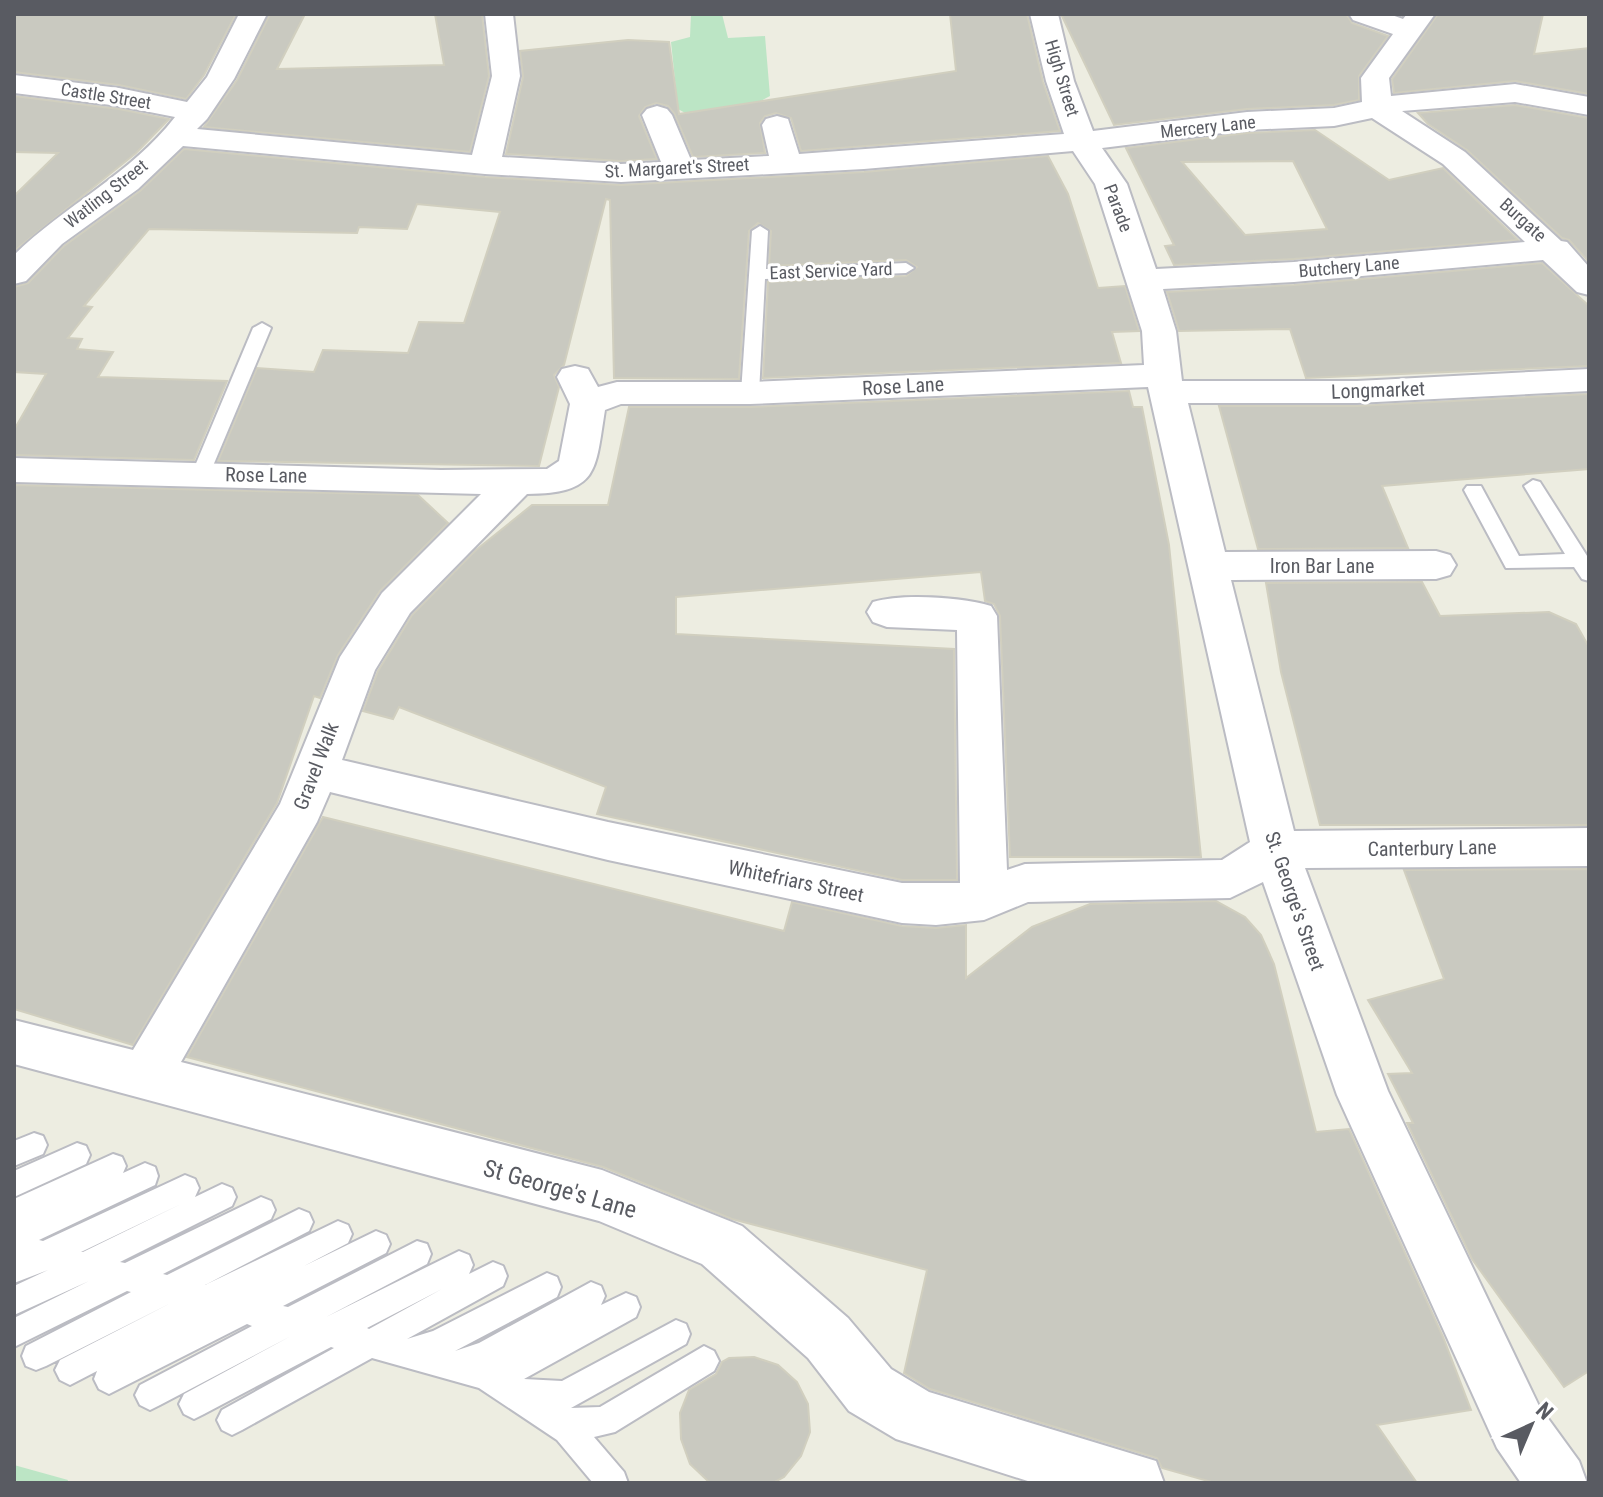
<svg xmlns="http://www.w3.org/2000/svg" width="1603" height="1497" font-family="'Roboto Condensed',sans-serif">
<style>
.green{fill:#bce5c5}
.building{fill:#c9c9c0;stroke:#d1cfbf;stroke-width:2;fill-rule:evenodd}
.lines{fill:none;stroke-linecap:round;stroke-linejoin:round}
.lane-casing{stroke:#bbbcc3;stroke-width:4}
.street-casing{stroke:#bbbcc3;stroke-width:4}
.lane{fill:#fff;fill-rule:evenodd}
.street{fill:#fff;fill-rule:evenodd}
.labels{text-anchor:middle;stroke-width:6;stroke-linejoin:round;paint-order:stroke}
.far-street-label{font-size:18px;fill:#595b62;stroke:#fff}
.street-label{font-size:20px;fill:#595b62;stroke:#fff}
.near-street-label{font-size:24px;fill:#595b62;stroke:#fff}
</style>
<rect width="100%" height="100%" fill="#edede1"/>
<!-- green -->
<g class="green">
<polygon points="691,14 722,14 728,38 765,36 770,96 759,102 687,114 678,109 671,42 690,37"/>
<polygon points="14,1465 68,1480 67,1483 14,1483"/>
</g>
<!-- building -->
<g class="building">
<polygon points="14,14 236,14 204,75 186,99 119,85 14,72"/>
<polygon points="270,14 305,14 277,69 444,65 435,14 482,14 489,76 470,152 204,127 237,80"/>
<polygon points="950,14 1027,14 1043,82 1060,131 801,151 791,118 776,113 765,116 760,123 765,153 693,157 674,113 668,106 656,103 645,107 639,116 657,159 621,161 506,154 523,77 520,51 628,40 669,42 679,114 956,71"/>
<polygon points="1061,14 1346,14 1352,23 1388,36 1359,76 1359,100 1334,105 1247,109 1114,125"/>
<polygon points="1438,14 1543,14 1534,54 1589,48 1589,94 1515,81 1394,93 1392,79"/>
<polygon points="14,96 119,109 169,119 136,153 14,251 14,196 58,153 14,152"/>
<polygon points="1515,105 1589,118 1589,262 1569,240 1562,238 1467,150 1428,124 1418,113"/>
<path d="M1315,130L1389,180L1443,168L1518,240L1294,259L1174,265L1165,246L1174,245L1126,148L1247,133ZM1293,161L1327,229L1245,235L1182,162Z"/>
<polygon points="184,149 485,177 621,185 864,172 1048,156 1068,194 1098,288 1125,286 1139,331 1112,332 1121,363 763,378 768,282 906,276 917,267 906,260 769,266 771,231 758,223 749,231 739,379 614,378 610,200 606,199 564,365 554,375 559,387 539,466 218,461 257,368 314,372 323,350 408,353 419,322 464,323 500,212 417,204 407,229 359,227 357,233 149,229 84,306 92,307 68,338 82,339 77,349 113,352 98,377 227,381 194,460 14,455 14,430 46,374 14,372 14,287 28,283 64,246 140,191"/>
<polygon points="1542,263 1589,306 1589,366 1306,378 1290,329 1179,331 1167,292 1294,285"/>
<polygon points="1129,391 1133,407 1142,407 1169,545 1201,857 1010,857 1000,616 994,604 985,601 981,572 676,597 676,634 954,649 957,880 902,880 597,814 606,787 399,707 393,719 363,711 378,671 412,615 476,550 532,505 608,505 629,407 750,407"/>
<polygon points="1589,394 1589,469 1382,486 1408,548 1258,549 1219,406 1357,406"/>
<polygon points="14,485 418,495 448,523 380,591 338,655 320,698 314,696 277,803 133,1045 14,1009"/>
<polygon points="1422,582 1440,616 1549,612 1576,624 1589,647 1589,825 1320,825 1281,672 1266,583"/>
<polygon points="323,817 784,931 792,902 902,926 936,928 966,925 966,978 1032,927 1090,904 1216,901 1245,917 1261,935 1274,964 1316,1132 1349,1129 1443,1337 1471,1410 1377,1425 1417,1483 1215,1483 1162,1468 1157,1458 930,1389 904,1373 927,1270 732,1219 603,1167 187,1057"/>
<polygon points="1589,869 1589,1371 1564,1387 1472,1259 1407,1123 1413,1123 1388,1074 1412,1073 1368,1000 1444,979 1404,870"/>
<polygon points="754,1357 778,1365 797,1382 808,1404 810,1432 801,1456 784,1477 773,1483 710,1483 690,1464 681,1439 680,1413 689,1390 716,1374 722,1362 729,1358"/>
</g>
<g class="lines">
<defs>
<g id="lane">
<polygon points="760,226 768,231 766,269 906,263 914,268 906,273 765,279 759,393 750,399 741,393 752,231"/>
<polygon points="262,323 271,328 210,473 201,479 194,477 192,473 253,328"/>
<polygon points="1533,480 1540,482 1589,559 1589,581 1582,579 1574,567 1506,568 1464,490 1467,486 1481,486 1519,556 1565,554 1524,486"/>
<polygon points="34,1133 43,1136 47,1145 43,1154 14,1166 14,1141"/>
<polygon points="77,1143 86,1146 90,1155 86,1164 14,1197 14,1171"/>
<path d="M113,1154L122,1157L126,1166L123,1173L145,1163L155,1167L158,1176L155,1185L39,1240L43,1241L185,1175L195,1179L199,1188L195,1197L222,1184L232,1188L236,1197L232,1206L120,1262L125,1263L261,1197L271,1201L275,1210L271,1219L163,1274L167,1275L299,1209L309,1213L313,1222L309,1231L205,1285L338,1221L348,1225L352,1234L348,1243L304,1266L376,1231L386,1235L390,1244L386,1253L283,1306L288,1307L417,1241L427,1244L431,1254L427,1264L326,1317L459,1251L469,1255L473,1265L469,1274L493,1262L503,1266L507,1276L503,1286L407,1339L433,1331L547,1273L557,1277L561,1287L557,1297L455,1351L479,1343L591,1282L601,1286L605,1296L601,1305L626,1293L636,1297L640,1307L636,1317L524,1379L562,1381L676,1320L686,1324L690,1334L686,1344L571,1408L600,1407L704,1346L714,1351L719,1361L714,1371L615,1432L594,1437L624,1472L628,1483H593L557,1440L479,1388L372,1358L242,1430L232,1435L222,1430L217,1420L222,1410L334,1348L331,1347L204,1414L194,1419L184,1414L179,1404L184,1394L291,1336L160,1405L150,1410L140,1405L135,1395L140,1385L252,1326L247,1324L109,1394L99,1389L94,1379L97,1371L70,1385L60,1380L55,1370L60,1360L171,1303L46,1366L36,1370L26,1366L22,1356L26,1346L131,1292L127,1291L14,1347V1318L89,1281L14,1315V1286L48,1270L14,1283V1199ZM181,1204L83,1252H81ZM442,1289L369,1329L367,1328Z"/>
</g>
<path id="street" d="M239,14H267L234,79L207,119L197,129L472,155L492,76L485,14H513L520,76L502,157L621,164L661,162L642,115L647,109L657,106L667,109L672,115L691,160L769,156L762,125L766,119L777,116L788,119L799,154L1064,134L1046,81L1030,14H1058L1074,81L1093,131L1247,112L1334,108L1362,102L1361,78L1393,34L1353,20L1349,14H1389L1403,19L1407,14H1435L1389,78L1391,96L1515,84L1589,97V115L1515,102L1402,111L1465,152L1561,241L1567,242L1589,267V295L1577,292L1543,260L1294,282L1163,289L1176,331L1182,381H1357L1589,369V391L1357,403H1188L1225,552L1436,551L1450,555L1456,565L1450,575L1436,579L1231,580L1294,831L1589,828V866L1305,868L1388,1091L1539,1406L1579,1461L1587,1483H1521L1497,1448L1337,1095L1263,882L1230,898L1028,902L984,920L936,925L902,923L608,860L330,792L317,822L181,1062L602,1170L742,1226L848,1318L891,1369L929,1392L1156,1461L1164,1483H1034L896,1439L849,1411L808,1358L702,1264L599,1221L14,1064V1020L133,1050L280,804L340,657L382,593L481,494L14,482V458L441,470L547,469L559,461L570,404L557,377L562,369L575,366L588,369L598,387L617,382H750L1144,365L1142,331L1095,184L1073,151L864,169L621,182L485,174L183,146L138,189L62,244L26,281L14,284V255C64,206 131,174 175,117L119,106L14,93V75L119,88L187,102L207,77ZM1372,118L1443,164L1525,242L1294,262L1156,269L1127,184L1102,148L1247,130L1334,126ZM1148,387L1250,842L1222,860L1025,864L1007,870L997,616L991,606C962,597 902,593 873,602L867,612L873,622L887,627L957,630L960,883H902L608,822L342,760L375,670L410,613L527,494C599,493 595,472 605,410L621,404H750Z"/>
</defs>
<!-- lane casing -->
<use href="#lane" class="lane-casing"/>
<!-- street casing -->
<use href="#street" class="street-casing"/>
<!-- lane -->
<use href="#lane" class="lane"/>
<!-- street -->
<use href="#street" class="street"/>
</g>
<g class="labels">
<!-- far-street labels -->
<g class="far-street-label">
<text transform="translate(1062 78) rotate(73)" y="6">High Street</text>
<text transform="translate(106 96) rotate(9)" y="6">Castle Street</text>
<text transform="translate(1208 127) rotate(-6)" y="6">Mercery Lane</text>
<text transform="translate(677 168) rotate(-3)" y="6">St. Margaret's Street</text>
<text transform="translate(106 194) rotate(-38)" y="6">Watling Street</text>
<text transform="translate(1118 208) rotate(69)" y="6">Parade</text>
<text transform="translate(1523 220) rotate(42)" y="6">Burgate</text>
<text transform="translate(1349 267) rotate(-5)" y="6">Butchery Lane</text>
<text transform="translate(831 271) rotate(-2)" y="6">East Service Yard</text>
</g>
<!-- street labels -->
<g class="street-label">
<text transform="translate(903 386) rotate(-3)" y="7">Rose Lane</text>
<text transform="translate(1378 390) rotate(-2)" y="7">Longmarket</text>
<text transform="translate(266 475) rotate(1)" y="7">Rose Lane</text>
<text x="1322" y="573">Iron Bar Lane</text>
<text transform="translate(316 766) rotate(-69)" y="7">Gravel Walk</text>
<text transform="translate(1432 848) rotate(-1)" y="7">Canterbury Lane</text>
<text transform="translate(796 881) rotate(12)" y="7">Whitefriars Street</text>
<text transform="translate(1295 901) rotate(71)" y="7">St. George's Street</text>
</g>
<!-- near-street labels -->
<g class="near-street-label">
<text transform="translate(560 1189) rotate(16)" y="8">St George's Lane</text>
</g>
</g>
<!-- border -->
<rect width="1603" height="1497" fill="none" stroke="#595b62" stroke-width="32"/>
<!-- north arrow -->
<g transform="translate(1531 1425) rotate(44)" stroke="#ffffff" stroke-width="6" paint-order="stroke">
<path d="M0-6L14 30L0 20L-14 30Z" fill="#595b62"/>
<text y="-12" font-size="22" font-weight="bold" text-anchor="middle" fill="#595b62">N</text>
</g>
</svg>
